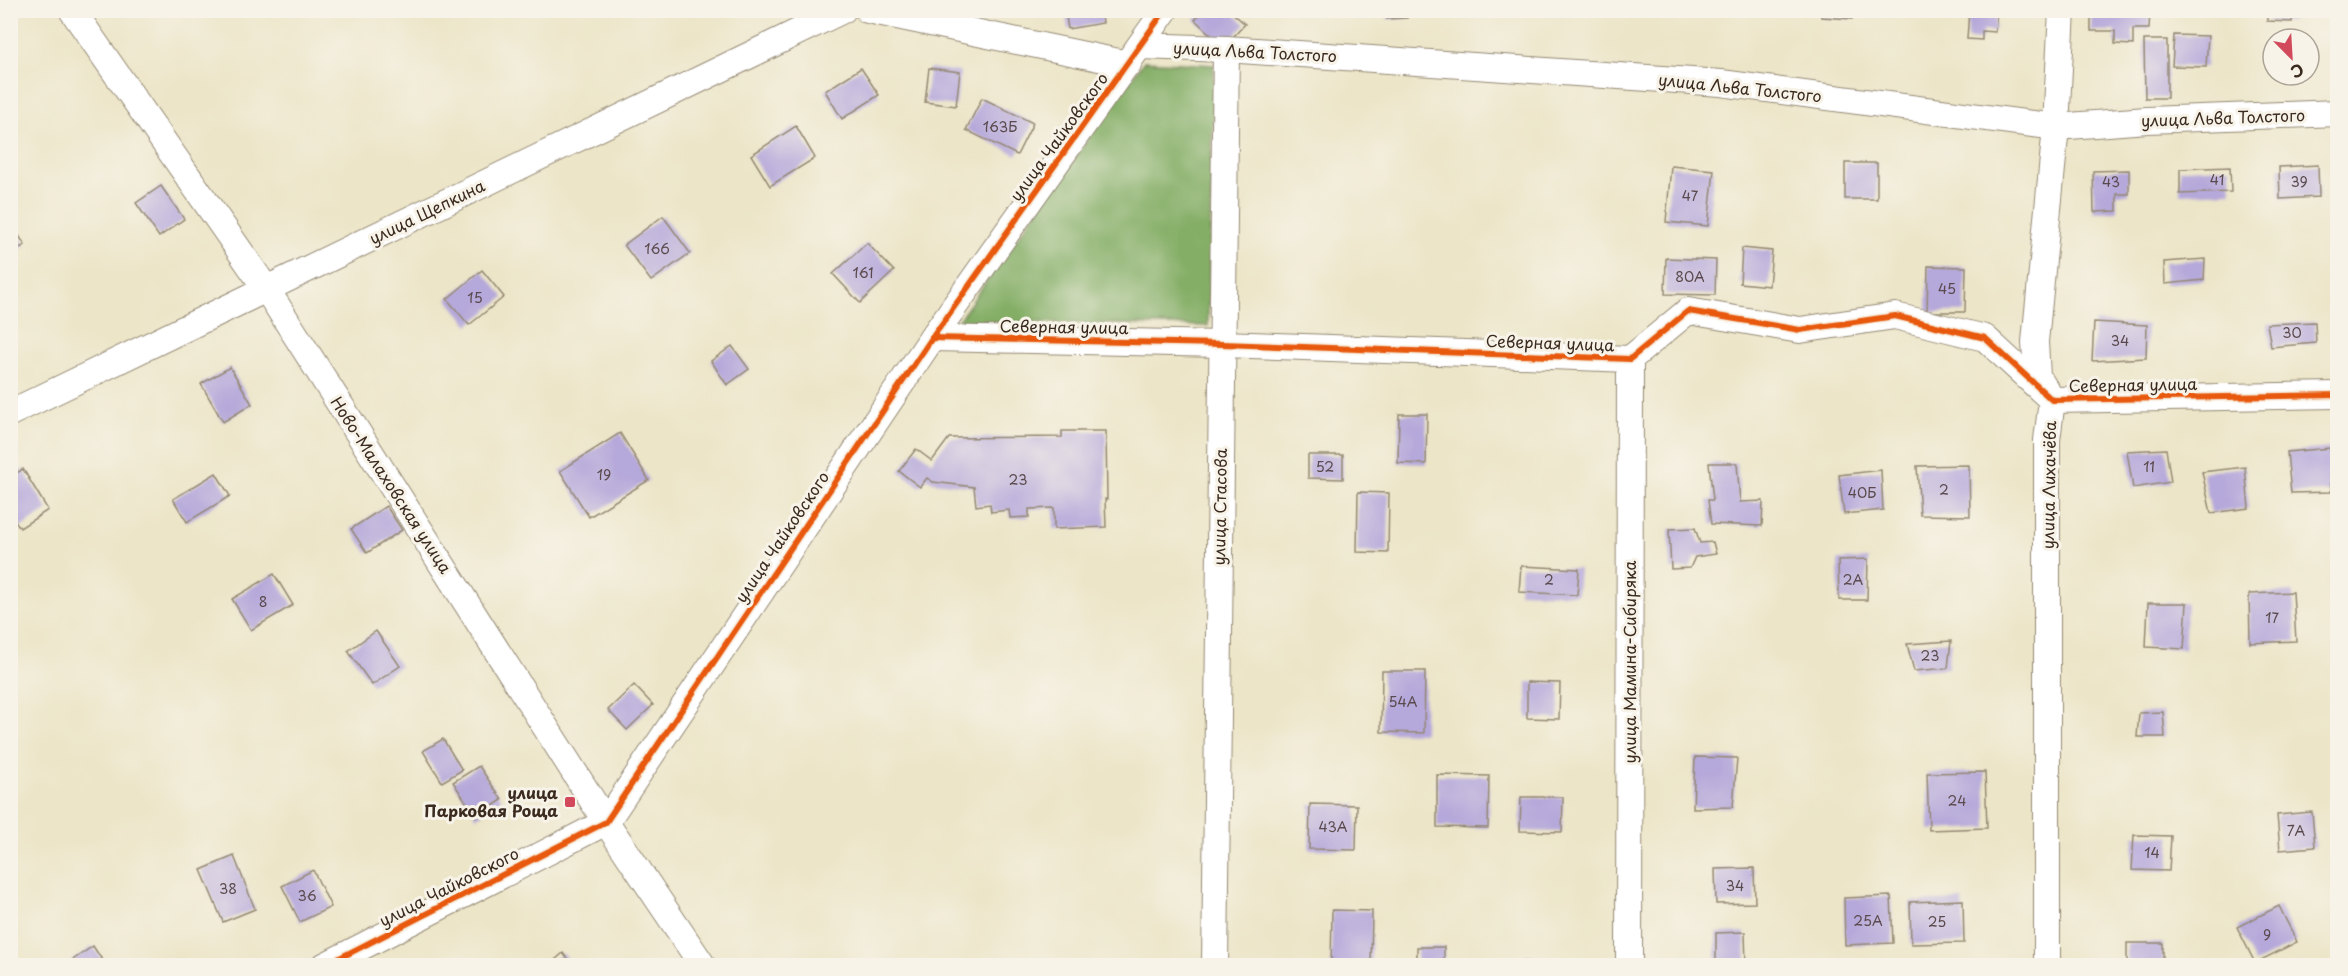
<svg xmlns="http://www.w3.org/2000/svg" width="2348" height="976" font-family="'Playpen Sans',sans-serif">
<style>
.forest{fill:#84ae66;stroke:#606c42;stroke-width:1.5}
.building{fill:#b5a8da}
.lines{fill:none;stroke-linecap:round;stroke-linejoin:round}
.minor-casing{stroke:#948873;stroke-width:28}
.minor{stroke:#fff;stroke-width:26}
.cycleway-casing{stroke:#f7f3e8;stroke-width:10}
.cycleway{stroke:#e8590c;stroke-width:6}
.poi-dot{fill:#d1495b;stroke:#f7f3e8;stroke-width:2}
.labels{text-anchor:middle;stroke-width:6;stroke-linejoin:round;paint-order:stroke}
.number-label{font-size:14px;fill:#5a4a4d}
.street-label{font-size:16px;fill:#3b2a1e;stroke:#f7f3e8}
.poi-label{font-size:16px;font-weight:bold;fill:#3b2a1e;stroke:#f7f3e8;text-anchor:end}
</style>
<rect width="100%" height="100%" fill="#f7f3e8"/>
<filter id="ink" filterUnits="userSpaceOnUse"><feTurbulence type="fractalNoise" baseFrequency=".0167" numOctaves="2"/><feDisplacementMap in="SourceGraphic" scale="12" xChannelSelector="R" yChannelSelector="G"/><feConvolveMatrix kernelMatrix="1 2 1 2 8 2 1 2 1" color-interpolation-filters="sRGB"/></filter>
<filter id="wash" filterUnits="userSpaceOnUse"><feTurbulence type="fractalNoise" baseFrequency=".008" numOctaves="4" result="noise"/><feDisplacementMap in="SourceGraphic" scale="24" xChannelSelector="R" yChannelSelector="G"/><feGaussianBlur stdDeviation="1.35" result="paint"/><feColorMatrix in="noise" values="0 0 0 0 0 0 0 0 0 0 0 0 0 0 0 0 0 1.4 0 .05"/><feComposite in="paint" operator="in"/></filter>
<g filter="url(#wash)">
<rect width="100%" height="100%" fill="#ece5c8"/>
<!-- forest -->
<polygon class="forest" points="1144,61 1214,65 1208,326 958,321"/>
<g id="blocks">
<!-- building -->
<g class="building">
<polygon points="1065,10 1101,10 1103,23 1068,29"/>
<polygon points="1204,10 1229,10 1245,24 1224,47 1195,20"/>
<polygon points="1387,10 1406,10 1407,18 1387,19"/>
<polygon points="1821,10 1853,10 1852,19 1821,17"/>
<polygon points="1969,10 1997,11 1995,32 1982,31 1982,40 1967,39"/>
<polygon points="2091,10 2150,10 2149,29 2133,29 2133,45 2115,44 2115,31 2091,31"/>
<polygon points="2267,10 2293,10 2292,22 2267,21"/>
<polygon points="2174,35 2208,36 2206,67 2172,66"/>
<polygon points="2144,40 2167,40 2167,98 2145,98"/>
<polygon points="861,68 879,95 842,119 825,91"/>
<polygon points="929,68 960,72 956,106 925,102"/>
<polygon points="982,98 1033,123 1017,155 966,130"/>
<polygon points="796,126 815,158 770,186 751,155"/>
<rect x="1845" y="163" width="32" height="36"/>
<polygon points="2318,165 2319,197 2280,199 2279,167"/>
<polygon points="1671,166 1714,170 1708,226 1666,222"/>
<polygon points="2230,167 2231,192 2180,194 2180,169"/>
<polygon points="2129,170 2129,194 2117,194 2117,211 2094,212 2093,171"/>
<polygon points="161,186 184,219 159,237 136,203"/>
<polygon points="663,216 690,253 651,281 624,245"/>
<polygon points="10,222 25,245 10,254"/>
<polygon points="867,243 894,271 860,303 833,274"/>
<polygon points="1742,248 1772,251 1769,286 1740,283"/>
<polygon points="1666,258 1716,260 1715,295 1665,294"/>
<polygon points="2205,259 2204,280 2165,284 2164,262"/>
<polygon points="1928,266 1966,267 1965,312 1927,312"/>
<polygon points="482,270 504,297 469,325 447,299"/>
<polygon points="2094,322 2147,325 2146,358 2092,361"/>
<polygon points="2315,322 2316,343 2271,347 2267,324"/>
<polygon points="732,346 749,369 727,385 711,361"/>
<polygon points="230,367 252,404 223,422 201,384"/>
<polygon points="1399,414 1427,414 1426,464 1398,463"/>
<polygon points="1062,431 1106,431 1107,499 1105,499 1106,527 1054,529 1054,508 1029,509 1029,517 1010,518 1009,510 991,512 990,504 976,506 974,487 933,482 927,478 920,487 899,471 916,449 932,461 949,438 1062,437"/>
<polygon points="620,433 649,480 589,517 560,471"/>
<polygon points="2330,448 2331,492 2291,493 2287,452"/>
<polygon points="2166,449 2171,482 2133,488 2127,451"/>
<polygon points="1308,455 1343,455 1343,479 1308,478"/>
<polygon points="1709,463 1737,463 1740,502 1763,501 1762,526 1711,524 1708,500 1713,500"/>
<polygon points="1969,465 1970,516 1920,515 1917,466"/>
<polygon points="2245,467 2249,508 2211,513 2202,472"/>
<polygon points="23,469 48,510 20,528 10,513 10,477"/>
<polygon points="1881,470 1883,510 1844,514 1839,475"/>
<polygon points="216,473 230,496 187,522 173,499"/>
<polygon points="1358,492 1389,493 1388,553 1357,552"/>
<polygon points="386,506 402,530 367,553 351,529"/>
<polygon points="1695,528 1700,543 1713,542 1716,554 1695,557 1690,568 1671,569 1669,529"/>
<polygon points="1868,559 1867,600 1839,600 1838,560"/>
<polygon points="1521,566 1579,569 1577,595 1519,592"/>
<polygon points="274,574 293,605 251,630 232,599"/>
<polygon points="2293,592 2296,641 2250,643 2249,594"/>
<polygon points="2148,603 2187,603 2184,649 2146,647"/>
<polygon points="376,631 400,666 372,685 348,651"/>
<polygon points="1951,641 1948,668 1914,671 1907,644"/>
<polygon points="1382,671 1425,671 1424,733 1381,732"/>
<polygon points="1527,682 1560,683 1559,719 1527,718"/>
<polygon points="634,685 653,705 627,730 608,710"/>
<polygon points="2163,712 2165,737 2137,737 2139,713"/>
<polygon points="443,739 462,770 442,782 423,751"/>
<polygon points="1695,757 1737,758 1733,807 1693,808"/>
<polygon points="479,766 502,800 476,817 453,782"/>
<polygon points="1985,772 1987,828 1929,830 1927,773"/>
<polygon points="1437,775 1489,776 1488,828 1437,827"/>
<polygon points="1521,797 1563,797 1562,832 1520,831"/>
<polygon points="1310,804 1357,805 1356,850 1309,849"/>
<polygon points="2312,812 2315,847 2280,850 2277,815"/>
<polygon points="2134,835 2171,836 2169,871 2132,870"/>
<polygon points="234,856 255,909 223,922 201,870"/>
<polygon points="1754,868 1755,903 1716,904 1715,869"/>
<polygon points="313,870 331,907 300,922 282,886"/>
<polygon points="1891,896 1893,943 1845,945 1844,898"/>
<polygon points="1963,900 1964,943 1911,944 1910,902"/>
<polygon points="2279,906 2297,942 2255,963 2237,927"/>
<polygon points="1332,910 1372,911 1371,966 1331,966"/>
<polygon points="1745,932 1746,966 1716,966 1716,933"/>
<rect x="2127" y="943" width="36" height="23"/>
<polygon points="93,946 106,966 64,966"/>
<rect x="1417" y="947" width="27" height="19"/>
<polygon points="563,953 573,966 548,966"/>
<polygon points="1504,961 1542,962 1542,966 1504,966"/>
</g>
</g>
</g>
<g filter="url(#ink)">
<use href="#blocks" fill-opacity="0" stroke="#948873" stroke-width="1.5"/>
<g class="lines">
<defs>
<g id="minor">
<polyline points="72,10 267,290 606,822 703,966"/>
<polyline points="868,10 1128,64"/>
<polyline points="1140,46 1226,49 1721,83 2056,127 2147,120 2338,113"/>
<polyline points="932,338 1222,344 1630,359 1688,311 1800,330 1895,316 1985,338 2052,400 2338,395"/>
<polyline points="10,413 843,10"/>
<polyline points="324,966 606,822 932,338 1165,10"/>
<polyline points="1215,966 1226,49"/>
<polyline points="1629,966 1630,359"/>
<polyline points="2047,966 2047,440 2052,400 2037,376 2035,342 2056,127 2062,10"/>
</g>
</defs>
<!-- minor casing -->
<use href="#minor" class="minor-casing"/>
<!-- minor -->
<use href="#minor" class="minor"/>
<defs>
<g id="cycleway">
<polyline points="932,338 1222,344 1630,359 1688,311 1800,330 1895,316 1985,338 2052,400 2338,395"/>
<polyline points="324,966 606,822 932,338 1165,10"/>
</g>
</defs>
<!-- cycleway casing -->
<use href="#cycleway" class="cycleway-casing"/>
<!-- cycleway -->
<use href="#cycleway" class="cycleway"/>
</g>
</g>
<!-- markers -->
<rect class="poi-dot" x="564" y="796" width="12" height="12" rx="3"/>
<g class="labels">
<!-- number labels -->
<g class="number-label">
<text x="1000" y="132">163Б</text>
<text x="2217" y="185">41</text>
<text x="2111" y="187">43</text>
<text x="2299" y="187">39</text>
<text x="1690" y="201">47</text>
<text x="657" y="254">166</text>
<text x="863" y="278">161</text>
<text x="1690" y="282">80А</text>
<text x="1947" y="294">45</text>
<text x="475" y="303">15</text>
<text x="2292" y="338">30</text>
<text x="2120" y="346">34</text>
<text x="1325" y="472">52</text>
<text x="2149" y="472">11</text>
<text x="604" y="480">19</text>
<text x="1018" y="485">23</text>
<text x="1944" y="495">2</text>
<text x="1862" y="498">40Б</text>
<text x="1549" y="585">2</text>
<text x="1853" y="585">2А</text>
<text x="263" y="607">8</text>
<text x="2272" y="623">17</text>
<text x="1930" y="661">23</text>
<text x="1403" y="707">54А</text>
<text x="1957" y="806">24</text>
<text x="1333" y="832">43А</text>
<text x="2296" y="836">7А</text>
<text x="2152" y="858">14</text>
<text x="1735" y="891">34</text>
<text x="228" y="894">38</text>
<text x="307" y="901">36</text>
<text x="1868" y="926">25А</text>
<text x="1937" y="927">25</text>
<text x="2267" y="940">9</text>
</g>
<!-- street labels -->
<g class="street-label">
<text transform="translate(1255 52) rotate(3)" y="6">улица Льва Толстого</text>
<text transform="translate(1740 88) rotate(6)" y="6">улица Льва Толстого</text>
<text transform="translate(2223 118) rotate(-2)" y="6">улица Льва Толстого</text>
<text transform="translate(1059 137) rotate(-54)" y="6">улица Чайковского</text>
<text transform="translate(427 212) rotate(-26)" y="6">улица Щепкина</text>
<text transform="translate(1064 327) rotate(1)" y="6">Северная улица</text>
<text transform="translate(1550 343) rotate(2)" y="6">Северная улица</text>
<text transform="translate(2133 385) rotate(-1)" y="6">Северная улица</text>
<text transform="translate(391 485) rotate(57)" y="6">Ново-Малаховская улица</text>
<text transform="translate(2049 485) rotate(-89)" y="6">улица Лихачёва</text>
<text transform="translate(1220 507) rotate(-89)" y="6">улица Стасова</text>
<text transform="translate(782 537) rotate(-56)" y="6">улица Чайковского</text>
<text transform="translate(1630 662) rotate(-90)" y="6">улица Мамина-Сибиряка</text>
<text transform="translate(449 887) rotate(-27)" y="6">улица Чайковского</text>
</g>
<!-- poi labels -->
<g class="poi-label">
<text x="558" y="799">улица<tspan x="558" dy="18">Парковая Роща</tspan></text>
</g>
</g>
<!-- margin -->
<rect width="2348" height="976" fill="none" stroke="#f7f3e8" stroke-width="36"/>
<!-- north arrow -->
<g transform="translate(2291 57) rotate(156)"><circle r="28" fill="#f7f3e8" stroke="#aca397" stroke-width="1.5"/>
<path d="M0-4.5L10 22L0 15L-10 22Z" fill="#d1495b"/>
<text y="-9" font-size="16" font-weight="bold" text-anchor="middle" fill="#3b2a1e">С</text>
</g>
</svg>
